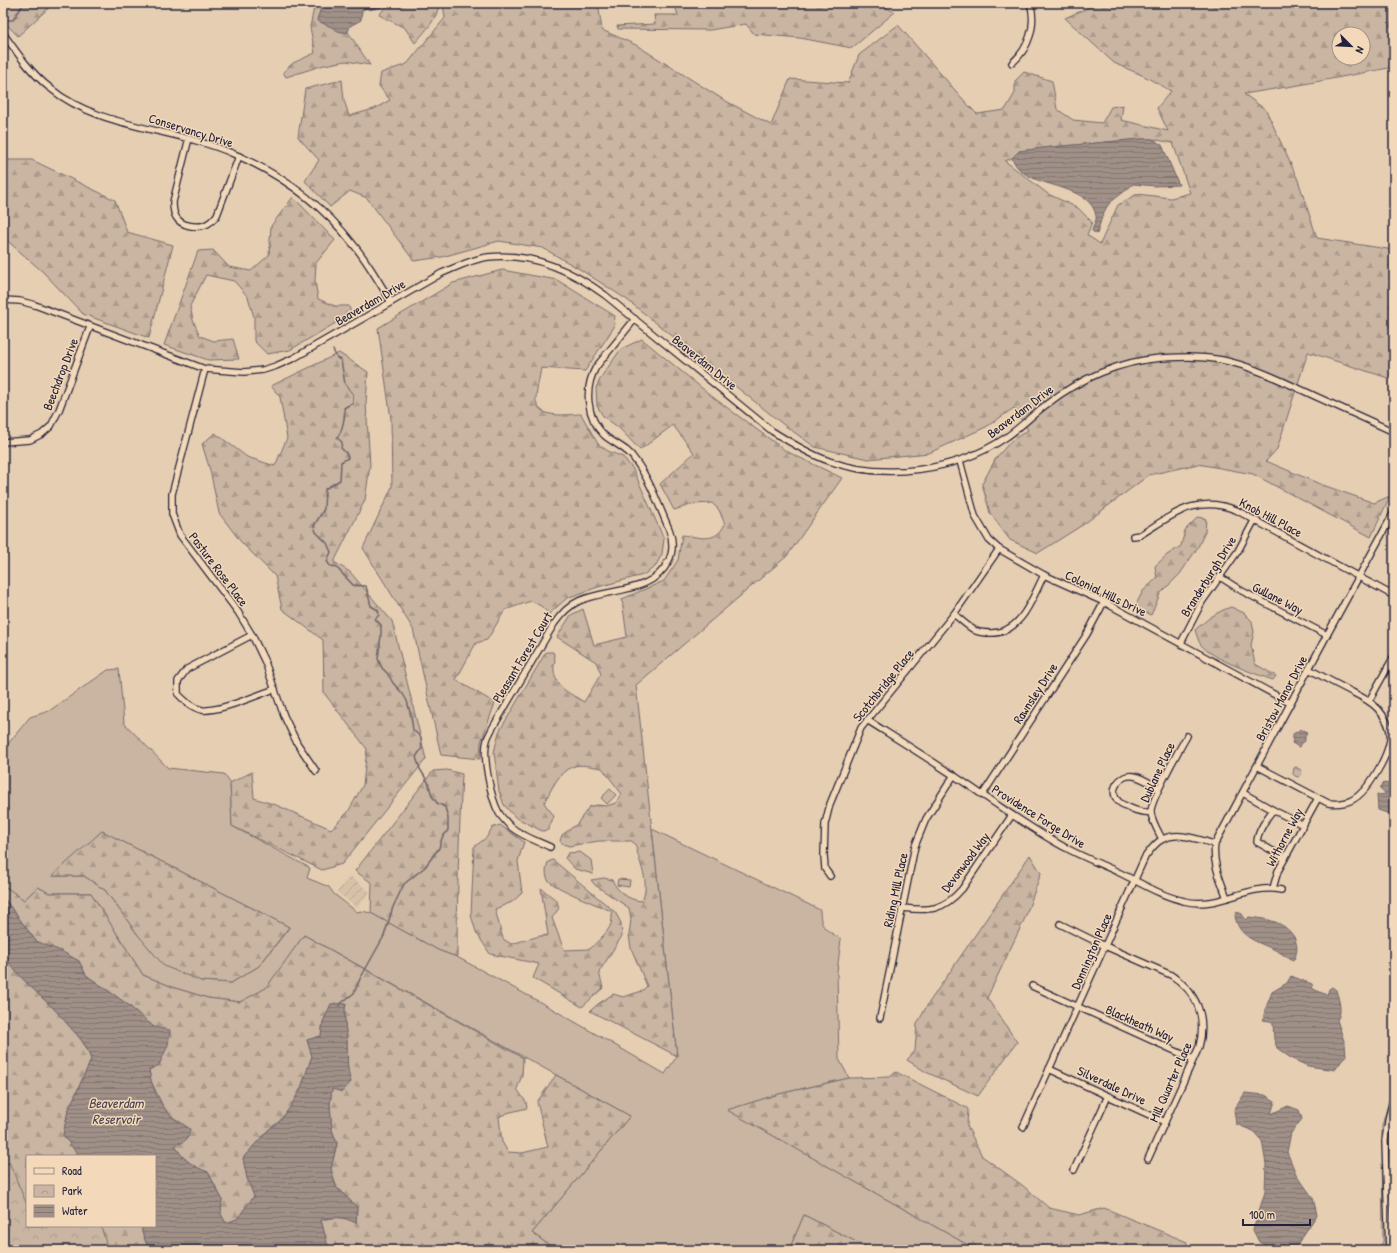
<svg xmlns="http://www.w3.org/2000/svg" width="1397" height="1253" font-family="'Patrick Hand',sans-serif">
<style>
.industrial{fill:url(#industrial-furrows)}
.grass{fill:#c9b5a1;stroke:#766c6e;fill-rule:evenodd}
.forest{fill:url(#forest-firs);stroke:#766c6e;fill-rule:evenodd}
.park{fill:url(#park-crowns);stroke:#766c6e}
.water{fill:url(#water-rules);stroke:#6e6469}
.lines{fill:none;stroke-linecap:round;stroke-linejoin:round}
.stream{stroke:#6e6469;stroke-width:1.5}
.minor-casing{stroke:#22223b;stroke-width:8}
.minor{stroke:#f3d9ba;stroke-width:5.5}
.labels{text-anchor:middle;stroke-width:3;stroke-linejoin:round;paint-order:stroke}
.street-label{font-size:13px;fill:#22223b;stroke:#f3d9ba}
.water-label{font-size:14px;font-style:italic;fill:#484352;stroke:#f3d9ba}
</style>
<defs>
<pattern id="industrial-furrows" width="10" height="10" patternUnits="userSpaceOnUse"><rect width="10" height="10" fill="#d8c1a9"/><path d="M-1 1l2-2M0 10L10 0M9 11l2-2" fill="none" stroke="#b9a692"/></pattern>
<pattern id="forest-firs" width="22" height="20" patternUnits="userSpaceOnUse"><rect width="22" height="20" fill="#c9b5a1"/><path d="M5 1l3.5 6h-7zM16 11l3.5 6h-7z" fill="#ac9b8c"/></pattern>
<pattern id="park-crowns" width="20" height="18" patternUnits="userSpaceOnUse"><rect width="20" height="18" fill="#c9b5a1"/><path d="M2 6a3 3 0 1 1 6 0M12 15a3 3 0 1 1 6 0" fill="none" stroke="#ac9b8c"/></pattern>
<pattern id="water-rules" width="6" height="5" patternUnits="userSpaceOnUse"><rect width="6" height="5" fill="#a09088"/><path d="M0 2.5h6" fill="none" stroke="#827570"/></pattern>
</defs>
<rect width="100%" height="100%" fill="#e6ceb2"/>
<filter id="ink" filterUnits="userSpaceOnUse"><feTurbulence type="fractalNoise" baseFrequency=".025" numOctaves="2"/><feDisplacementMap in="SourceGraphic" scale="8" xChannelSelector="R" yChannelSelector="G"/><feConvolveMatrix kernelMatrix="1 2 1 2 8 2 1 2 1" color-interpolation-filters="sRGB"/></filter>
<g filter="url(#ink)">
<!-- industrial -->
<polygon class="industrial" points="350,876 370,892 357,908 337,892"/>
<!-- grass -->
<g class="grass">
<path d="M119,669L124,723L168,768L224,774L230,783L232,826L310,868L307,878L329,887L334,894L357,912L361,911L371,913L438,950L457,957L549,1007L665,1074L677,1056L652,829L820,910C820,929 827,930 841,939L837,972L839,1059L849,1078L779,1094L728,1110L977,1250H872L804,1215L789,1250H556L532,1233L630,1116L304,935L267,988L240,1002L208,998L175,988L143,975L91,893H49L38,887L24,900L3,885V750L30,717L49,711L108,670ZM102,831L289,927V928L259,966L231,983L201,981L138,935L105,890L84,876H53Z"/>
<polygon points="610,789 616,795 607,804 601,798"/>
<polygon points="618,879 630,880 629,887 617,885"/>
</g>
<!-- forest -->
<g class="forest">
<polygon points="3,3 54,3 18,36 3,21"/>
<polygon points="315,3 328,3 322,5 317,20 343,32 348,32 370,65 346,61 324,65 286,77 283,72 293,63 315,53 310,27"/>
<path d="M389,3H439C438,19 425,31 415,43L405,28L379,15Z"/>
<path d="M443,3H598L602,30L636,45L724,100L771,125L790,79L848,83L859,55L898,25L969,106L977,114L1005,110L1015,93V81L1024,72L1052,81L1057,109L1073,120L1102,123L1111,107L1123,105L1121,120L1168,131L1157,108L1171,91L1144,76L1114,63L1065,18L1099,3H1394V67L1299,85L1244,94L1266,110L1298,180L1317,238L1394,250V380L1308,352L1277,449L1266,461L1320,484L1374,503L1390,496L1371,537L1253,474L1198,464L1149,475L1084,524L1038,553L1010,540L990,513L982,484L996,458L1011,441L1028,430L1014,408L986,427L929,453L868,459L815,447L784,425L626,299L581,270L543,248L499,241L442,257L414,261L367,198L350,191L330,207L305,181L319,160L298,137L305,89L342,80L344,100L349,116L374,109L390,100L379,86L381,73L407,64L445,18ZM1339,34H1363V58H1339ZM1140,139H1152L1173,143L1190,193L1171,198L1137,194L1118,205L1100,244L1087,235L1092,222L1078,208L1048,194L1005,161L1012,158L1019,151L1052,147Z"/>
<polygon points="674,3 877,3 895,12 852,48 800,38 754,34 746,24 710,30 618,29 617,26 655,24 654,15 678,15"/>
<polygon points="3,160 32,160 115,200 127,232 173,245 149,338 83,314 43,272 3,237"/>
<polygon points="293,197 335,240 316,263 315,281 318,299 335,306 349,306 351,314 290,350 267,354 254,341 254,317 248,297 234,281 206,275 190,306 193,320 200,336 214,341 233,339 239,359 208,360 164,345 198,251 213,250 229,267 251,271 269,255 271,226"/>
<path d="M502,270L557,280L615,316L614,327L585,371L541,368C540,375 535,397 536,402C541,420 568,414 581,414L598,444L608,451L623,457L633,469L664,539L662,554L655,567L643,575L598,587L567,598L549,614L541,606L531,601L505,610L487,640L476,643L456,680L495,703L481,742L480,759L441,755L413,629L363,548L392,487L391,419L378,328L453,283Z"/>
<path d="M642,339L714,398L786,451L842,478L787,556L636,685L677,1056L590,1011L598,1004L613,994L623,997L642,991L647,986L631,948L629,935L631,919L629,908L595,885L591,880L604,878L612,880C618,892 628,900 642,901C649,886 643,872 639,858C636,850 638,847 632,841H599L569,846L563,844L560,841L562,835L577,824L589,807L597,805L606,806L616,803L622,794L602,768C593,767 580,763 572,767C558,772 551,791 544,803L554,816L548,830L542,831L515,817L504,805L499,791L494,752L499,732L546,652H553C557,662 553,662 554,671C556,689 570,693 584,702L601,674L596,662L557,637L571,615L583,609L594,645L627,637L622,599L664,581L678,560L682,535C700,537 716,544 725,524L719,510L712,503L694,504L674,510L660,484L694,453L673,425L640,450L619,428L603,416L597,406L596,388L601,377L621,349Z"/>
<polygon points="339,353 368,372 366,403 370,465 365,500 334,562 350,572 392,621 426,759 342,864 322,870 232,826 230,783 252,772 254,798 276,805 331,829 348,812 363,785 367,749 324,693 323,640 282,609 275,576 241,542 219,513 210,470 202,444 215,433 247,457 275,466 287,438 280,397 271,386"/>
<polygon points="1198,517 1206,519 1205,532 1198,547 1180,574 1160,594 1151,615 1134,608 1143,591 1157,578 1155,566 1167,555 1181,546 1185,530"/>
<path d="M1231,607L1244,613L1252,621L1254,632L1251,645L1255,664L1276,676L1273,680C1255,674 1213,659 1201,645C1198,641 1197,635 1195,630C1206,620 1216,612 1231,607Z"/>
<path d="M447,770L462,774C459,835 457,896 457,957L438,950L371,913L372,883L355,871L433,771Z"/>
<path d="M500,825L524,842L518,861L522,893L512,902L495,909L503,939L511,944L540,936L548,935L541,888L557,901L559,908L552,918L564,950L590,949C601,937 616,928 611,911C600,906 554,888 548,880C545,874 546,868 548,862L553,860L615,912L621,923L622,936L599,972L603,988L582,1007L533,978L539,964L490,954L476,932L471,915L474,847L487,837L492,828Z"/>
<polygon points="102,831 289,927 259,966 231,983 201,981 164,966 138,935 105,890 84,876 52,876"/>
<polygon points="580,852 591,860 593,874 575,869 565,858 568,853"/>
<polygon points="1030,855 1041,873 1025,918 987,998 1017,1042 978,1096 926,1072 907,1060 915,1051 917,1024 928,1004"/>
<path d="M3,885L24,900L38,887L49,893H91L143,975L175,988L208,998L240,1002L266,988L304,935L523,1058L522,1075L517,1089L526,1102L527,1108L507,1113L499,1117L502,1142L508,1152L522,1153L548,1147L537,1102L556,1075L630,1116L532,1233L556,1250H331L327,1243L321,1220C336,1217 342,1216 356,1223L357,1207L336,1187L331,1169L337,1143L332,1130L330,1104L332,1089L351,1082C346,1068 347,1056 347,1042C346,1029 343,1016 346,1004H331L323,1022L321,1036L307,1040L312,1056L301,1088L291,1106L280,1121L267,1131L243,1158L247,1178L254,1196L237,1219L226,1223L220,1214L222,1199L208,1172C193,1167 182,1159 175,1145L190,1129L170,1115L163,1106L151,1081L149,1070L154,1027L127,1004L86,975L79,961L36,941L3,897Z"/>
<path d="M3,953C15,975 36,991 53,1008C59,1014 64,1020 70,1027C79,1037 88,1047 91,1060L68,1111L63,1135L79,1156H27V1226H142V1232L149,1250H3Z"/>
<polygon points="896,1072 965,1107 968,1109 967,1126 982,1156 1022,1185 1049,1208 1079,1215 1104,1208 1187,1242 1186,1250 977,1250 727,1110 779,1094 849,1078 890,1077"/>
<polygon points="1394,1082 1394,1250 1377,1250 1383,1242 1382,1126"/>
<polygon points="804,1215 872,1250 789,1250"/>
</g>
<!-- park -->
<g class="park">
<path d="M1296,767L1302,771L1301,775C1299,778 1295,777 1293,774L1294,768Z"/>
<polygon points="9,1162 27,1205 27,1226 101,1226 108,1250 3,1250 3,1168"/>
</g>
<!-- water -->
<g class="water">
<path d="M328,3H383L382,7L369,10L367,8L362,10L361,20L350,26L348,32C335,33 338,29 329,26C325,24 321,23 317,20L322,5Z"/>
<path d="M1140,139H1152L1162,145L1179,185L1155,186L1133,184C1126,191 1118,196 1111,202C1103,209 1100,224 1097,234L1092,231C1093,226 1097,220 1096,216C1092,189 1048,187 1029,176C1021,172 1015,166 1012,158L1019,151L1052,147Z"/>
<polygon points="1300,729 1307,732 1305,736 1305,741 1301,744 1299,747 1292,743 1293,740 1293,734 1298,731"/>
<polygon points="1384,783 1394,785 1394,826 1392,825 1393,815 1378,810 1377,795 1386,794 1380,788"/>
<path d="M3,897L36,941L61,951L79,961L86,975L127,1004L154,1027L170,1030L168,1045L159,1065L149,1070C151,1085 158,1102 169,1114C174,1120 183,1124 190,1129C189,1141 184,1141 175,1146C182,1159 194,1167 208,1172L222,1199L221,1214L226,1223L237,1219L254,1196L247,1178L243,1158L267,1131L280,1121L291,1106L301,1088L312,1056L307,1040L321,1036L323,1022L331,1004H346C343,1016 346,1029 347,1041C348,1056 346,1068 351,1082L342,1092L332,1089L330,1104L332,1130L337,1143L331,1169L336,1187L357,1207L356,1223C342,1216 336,1216 321,1220L327,1243L331,1250H149L142,1232V1226H155V1156H79L63,1135L68,1111L91,1060C89,1047 79,1037 70,1027C64,1020 59,1014 53,1008C36,991 15,975 3,953Z"/>
<path d="M1237,912L1242,914L1246,920L1249,917C1267,919 1284,921 1294,937C1298,946 1298,952 1293,961C1288,958 1284,955 1279,952C1261,942 1239,940 1235,916Z"/>
<path d="M1291,976L1312,984L1313,989L1327,995L1329,989L1332,987L1336,990C1339,1001 1343,1011 1337,1020L1345,1044L1346,1055L1335,1070L1308,1066L1292,1059L1277,1048L1274,1039L1273,1024L1270,1021L1263,1020L1265,1010L1272,992L1287,983Z"/>
<polygon points="1245,1093 1265,1095 1275,1101 1271,1114 1288,1106 1299,1110 1302,1119 1291,1133 1287,1152 1296,1174 1313,1198 1317,1215 1296,1246 1285,1250 1274,1250 1259,1242 1253,1230 1265,1192 1266,1164 1262,1141 1253,1131 1236,1124 1234,1110"/>
</g>
<g class="lines">
<!-- stream -->
<g class="stream">
<polyline points="3,20 13,20 24,3"/>
<path d="M333,350L337,358L341,360L345,384L353,394V404L349,405L344,408C346,415 342,432 337,438L342,442L341,448L346,453L348,458L341,462L340,480L325,489L324,509L314,526L316,532L327,543L331,552L327,561L330,566L336,567L353,585L366,586L371,606L378,610L379,615L375,619L381,625V635L378,659L382,668L388,674L393,683L403,694L407,701L411,716L413,730L421,737L422,748L416,757L420,769L428,782L432,796L437,803L445,807L448,818V830L442,838L439,848L425,867L404,884L393,907L384,936L360,979L354,993L340,1004V1006"/>
</g>
<defs>
<g id="minor">
<path d="M3,33C17,53 31,73 50,88C99,129 176,128 234,154C280,174 322,204 353,244C368,262 379,282 391,302"/>
<path d="M1012,63C1029,49 1037,24 1030,3"/>
<path d="M189,138L173,202C173,207 173,212 176,217C181,226 196,228 205,225C210,223 214,219 217,215L239,156"/>
<path d="M3,300L20,301L35,305L205,369L244,372L263,370L276,366L294,358L442,273C457,267 472,259 488,257C532,252 571,270 605,295L772,431C791,443 809,454 829,461C884,481 956,471 1005,438C1020,428 1032,415 1047,404C1079,379 1120,361 1161,358C1182,357 1202,356 1222,360C1251,366 1278,379 1304,391C1334,405 1364,418 1394,432"/>
<polyline points="205,369 172,494 172,514 180,535 238,612 252,635 265,662 284,716 297,743 316,771"/>
<polyline points="3,442 30,440 42,434 51,426 59,410 90,327"/>
<polyline points="960,461 975,516 989,540 999,549 1044,575 1104,602 1290,703"/>
<path d="M1133,536L1140,535C1173,515 1196,494 1236,510L1394,596"/>
<polyline points="1220,577 1242,591 1327,635"/>
<path d="M954,614C961,620 968,627 976,631C981,633 986,633 991,633C1022,633 1032,598 1044,575"/>
<path d="M252,635L187,669L178,681V694C185,701 192,708 202,710C219,712 257,695 275,689"/>
<polyline points="1181,643 1202,602 1238,551 1254,521"/>
<polyline points="1369,701 1394,656"/>
<path d="M867,720C905,744 944,768 981,794C1010,813 1037,833 1068,849C1085,858 1103,865 1120,873C1141,883 1161,896 1184,901C1219,910 1247,883 1281,890"/>
<path d="M1257,766L1328,803C1336,804 1344,804 1352,800C1368,792 1387,758 1390,740C1392,729 1385,717 1378,709C1371,701 1360,696 1350,691C1336,684 1323,677 1309,669"/>
<polyline points="1243,793 1273,810"/>
<polyline points="983,794 1087,634 1104,602"/>
<path d="M1151,812C1143,813 1137,811 1130,808C1127,806 1122,805 1119,802C1107,791 1120,773 1134,776C1143,778 1151,784 1159,788"/>
<path d="M1162,839C1158,831 1152,821 1151,813C1149,803 1180,748 1187,736"/>
<path d="M550,847C537,841 522,836 511,827C507,823 502,818 499,813C491,799 482,756 487,740C488,736 490,733 492,729L554,624C561,614 568,606 579,601C608,588 652,594 668,562C674,551 673,540 669,529C659,506 650,480 635,460C628,448 614,444 604,435C586,417 584,388 596,367L635,319"/>
<path d="M1285,858L1257,842C1257,833 1267,817 1273,810L1303,825"/>
<polyline points="830,876 825,869 824,855 825,824 830,804 861,728 954,614 999,549"/>
<polyline points="1273,888 1278,871 1318,798"/>
<path d="M1227,898C1221,881 1212,863 1215,844L1327,635L1394,512"/>
<path d="M902,908C929,911 943,911 962,889L1012,815"/>
<path d="M1060,924L1105,946L1171,975C1197,992 1207,1017 1199,1047L1148,1159"/>
<polyline points="1032,986 1193,1059"/>
<polyline points="880,1018 915,846 926,819 954,775"/>
<polyline points="1049,1069 1165,1122"/>
<path d="M1023,1127L1145,857C1150,850 1156,842 1163,839C1179,831 1199,840 1215,844"/>
<polyline points="1074,1170 1108,1096"/>
<polyline points="1389,1250 1385,1141 1389,1116 1394,1097"/>
</g>
</defs>
<!-- minor casing -->
<use href="#minor" class="minor-casing"/>
<!-- minor -->
<use href="#minor" class="minor"/>
</g>
</g>
<g class="labels">
<!-- street labels -->
<g class="street-label">
<text transform="translate(191 130) rotate(17)" y="5">Conservancy Drive</text>
<text transform="translate(370 302) rotate(-30)" y="5">Beaverdam Drive</text>
<text transform="translate(705 362) rotate(39)" y="5">Beaverdam Drive</text>
<text transform="translate(60 374) rotate(-69)" y="5">Beechdrop Drive</text>
<text transform="translate(1020 411) rotate(-37)" y="5">Beaverdam Drive</text>
<text transform="translate(1271 517) rotate(28)" y="5">Knob Hill Place</text>
<text transform="translate(219 569) rotate(53)" y="5">Pasture Rose Place</text>
<text transform="translate(1208 576) rotate(-58)" y="5">Branderburgh Drive</text>
<text transform="translate(1106 593) rotate(26)" y="5">Colonial Hills Drive</text>
<text transform="translate(1278 598) rotate(27)" y="5">Gullane Way</text>
<text transform="translate(522 657) rotate(-59)" y="5">Pleasant Forest Court</text>
<text transform="translate(883 685) rotate(-51)" y="5">Scotchbridge Place</text>
<text transform="translate(1035 693) rotate(-57)" y="5">Rawnsley Drive</text>
<text transform="translate(1281 698) rotate(-62)" y="5">Bristow Manor Drive</text>
<text transform="translate(1157 772) rotate(-65)" y="5">Dublane Place</text>
<text transform="translate(1039 816) rotate(32)" y="5">Providence Forge Drive</text>
<text transform="translate(1284 837) rotate(-62)" y="5">Withorne Way</text>
<text transform="translate(965 862) rotate(-53)" y="5">Devonwood Way</text>
<text transform="translate(895 890) rotate(-78)" y="5">Riding Mill Place</text>
<text transform="translate(1091 951) rotate(-66)" y="5">Donnington Place</text>
<text transform="translate(1140 1023) rotate(24)" y="5">Blackheath Way</text>
<text transform="translate(1170 1082) rotate(-66)" y="5">Mill Quarter Place</text>
<text transform="translate(1112 1085) rotate(25)" y="5">Silverdale Drive</text>
</g>
<!-- water labels -->
<g class="water-label">
<text x="116" y="1108">Beaverdam<tspan x="116" dy="16">Reservoir</tspan></text>
</g>
</g>
<!-- margin -->
<rect width="1397" height="1253" fill="none" stroke="#f3d9ba" stroke-width="16"/>
<rect x="8" y="8" width="1381" height="1237" fill="none" stroke="#22223b" stroke-width="1.5" filter="url(#ink)"/>
<!-- legend -->
<rect x="26" y="1155" width="130" height="72" fill="#f3d9ba" stroke="#9f9087"/>
<rect x="34" y="1168" width="20" height="6" fill="#f3d9ba" stroke="#9f9087"/>
<text x="62" y="1175" font-size="12" fill="#22223b">Road</text>
<rect x="34" y="1185" width="20" height="12" fill="url(#park-crowns)" stroke="#9f9087"/>
<text x="62" y="1195" font-size="12" fill="#22223b">Park</text>
<rect x="34" y="1205" width="20" height="12" fill="url(#water-rules)" stroke="#9f9087"/>
<text x="62" y="1215" font-size="12" fill="#22223b">Water</text>
<!-- north arrow -->
<g transform="translate(1351 46) rotate(114)"><circle r="19" fill="#f3d9ba" stroke="#9f9087"/>
<path d="M0-3L7 15L0 10L-7 15Z" fill="#22223b"/>
<text y="-6" font-size="11" font-weight="bold" text-anchor="middle" fill="#22223b">N</text>
</g>
<!-- scale -->
<path d="M1243 1219v6h67v-6" fill="none" stroke="#22223b" stroke-width="2"/>
<text x="1249" y="1219" font-size="12" fill="#22223b" stroke="#f3d9ba" stroke-width="3" paint-order="stroke">100 m</text>
</svg>
